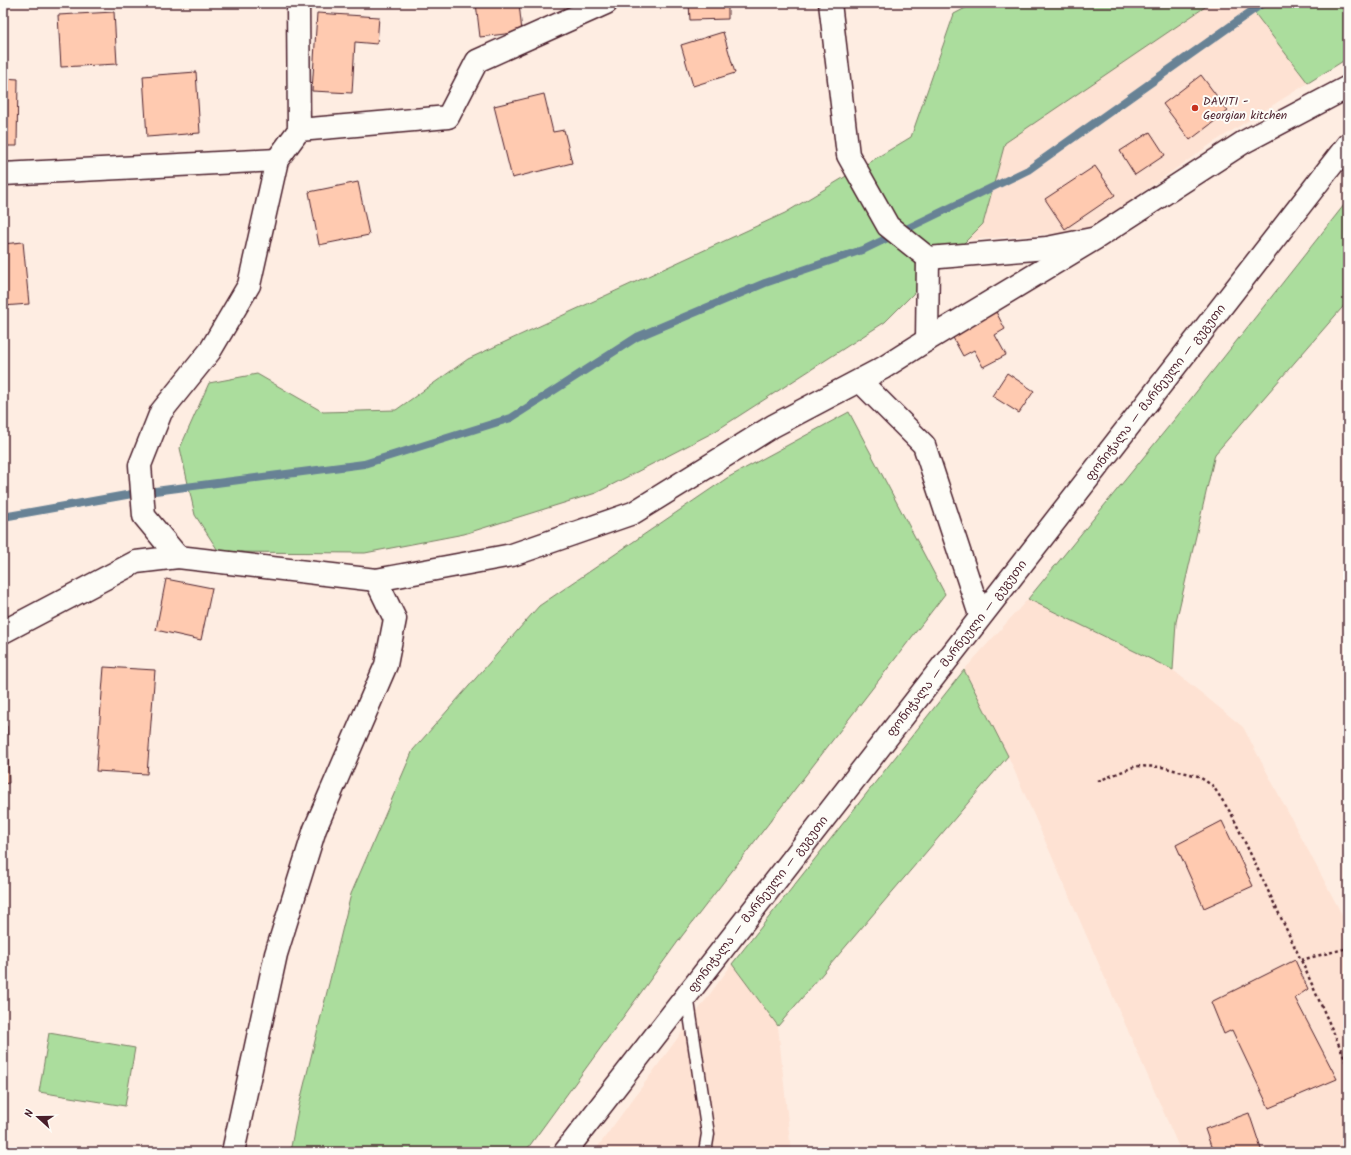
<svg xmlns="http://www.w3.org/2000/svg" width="1351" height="1155" font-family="Kalam,'Noto Sans Georgian',sans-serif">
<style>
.built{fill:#fee2d3}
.green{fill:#abdd9d;stroke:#7a7e64}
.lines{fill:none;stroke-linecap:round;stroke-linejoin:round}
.stream{stroke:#678295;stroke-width:8}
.building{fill:#ffcab0;stroke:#4a1f2b}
.service-casing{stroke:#4a1f2b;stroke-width:15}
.minor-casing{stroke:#4a1f2b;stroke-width:25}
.tertiary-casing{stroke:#4a1f2b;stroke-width:25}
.trunk-casing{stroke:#4a1f2b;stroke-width:25}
.path{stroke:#4a1f2b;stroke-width:2.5;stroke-dasharray:3 3;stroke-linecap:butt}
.service{stroke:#fdfcf7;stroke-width:12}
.minor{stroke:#fdfcf7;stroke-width:22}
.tertiary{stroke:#fdfcf7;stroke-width:22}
.trunk{stroke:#fdfcf7;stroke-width:22}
.poi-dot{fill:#c8321e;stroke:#fdfcf7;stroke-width:1.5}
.labels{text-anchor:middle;stroke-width:4;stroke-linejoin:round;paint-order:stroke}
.poi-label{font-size:12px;fill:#4a1f2b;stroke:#fdfcf7;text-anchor:start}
.street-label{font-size:12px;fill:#4a1f2b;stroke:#fdfcf7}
</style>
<rect width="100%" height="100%" fill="#feede2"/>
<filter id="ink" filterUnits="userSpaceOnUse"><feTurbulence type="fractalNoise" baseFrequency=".025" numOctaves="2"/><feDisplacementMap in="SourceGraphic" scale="8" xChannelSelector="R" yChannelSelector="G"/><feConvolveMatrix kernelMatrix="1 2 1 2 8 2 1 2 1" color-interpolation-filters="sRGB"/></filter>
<g filter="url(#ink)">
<!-- built -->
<g class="built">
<polygon points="1211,3 1247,3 1308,83 1214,142 1087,231 967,240 983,224 1005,143"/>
<polygon points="1028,599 1173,670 1243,727 1348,926 1348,1152 1181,1152 1008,756 964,670"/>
<polygon points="732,964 778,1026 791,1152 594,1152"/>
</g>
<!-- green -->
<g class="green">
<polygon points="975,3 1211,3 1005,143 983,224 885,322 714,432 596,493 464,534 365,553 219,552 195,515 180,448 209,383 257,374 323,412 396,410 468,359 785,213 911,137 954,14"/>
<polygon points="1247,3 1348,3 1348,58 1308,83"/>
<polygon points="1348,200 1348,301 1215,454 1176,622 1173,670 1028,599 1178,415"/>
<polygon points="849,412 945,594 682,936 525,1152 290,1152 298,1110 351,894 413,750 539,606 727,478"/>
<polygon points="964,670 1008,756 778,1026 732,964"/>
<polygon points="49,1033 135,1048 125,1106 39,1092"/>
</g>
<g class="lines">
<!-- stream -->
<polyline class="stream" points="3,517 132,494 364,464 511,418 637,337 765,283 865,249 1028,170 1263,3"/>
</g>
<!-- building -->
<g class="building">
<polygon points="476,3 519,3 522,32 480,37"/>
<polygon points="689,3 728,3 728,19 690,20"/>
<polygon points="114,12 117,64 61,67 58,15"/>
<polygon points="317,13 379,17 377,44 355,42 352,93 312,91"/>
<polygon points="723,32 735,73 693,86 681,45"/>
<polygon points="196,72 200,133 147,137 143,76"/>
<polygon points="1201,75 1228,111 1190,140 1163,104"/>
<polygon points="3,78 18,79 17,146 3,146"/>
<polygon points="544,94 553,132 564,130 572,163 512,178 494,106"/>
<polygon points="1150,132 1165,155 1135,175 1120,151"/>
<polygon points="1095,166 1115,195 1065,229 1045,199"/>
<polygon points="358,182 369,235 319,245 309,192"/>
<polygon points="23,242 29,304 3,306 3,244"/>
<polygon points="995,310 1005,329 995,335 1006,355 983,367 974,350 963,356 951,334"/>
<polygon points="1007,373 1034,391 1019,413 992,396"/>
<polygon points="166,579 212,588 201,640 156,630"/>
<polygon points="104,667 155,670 147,774 96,771"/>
<polygon points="3,726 7,726 9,783 3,784"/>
<polygon points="1222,821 1253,886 1204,908 1176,845"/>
<polygon points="1295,960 1308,989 1295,998 1337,1079 1269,1108 1232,1030 1224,1034 1211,1002"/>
<polygon points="1249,1113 1262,1152 1213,1152 1205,1129"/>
</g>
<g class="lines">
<defs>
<polyline id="service" points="687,995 708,1134 705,1152"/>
<g id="minor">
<polyline points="830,3 848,155 888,226 928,258 1047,248 1092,239"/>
<polyline points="299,130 448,117 477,61 606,3"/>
<polyline points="3,174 277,160"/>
<polyline points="927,340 928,258"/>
<polyline points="178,557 144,516 140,465 161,412 210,351 249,285 277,160 299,130 298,3"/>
<polyline points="233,1152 276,954 315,829 386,665 395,619 376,580"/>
</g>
<g id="tertiary">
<polyline points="860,381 924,445 980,615"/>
<polyline points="3,632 136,562 178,557 376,580 512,555 633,513 773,426 883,368 927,340 1096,238 1244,142 1348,87"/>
</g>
<g id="trunk">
<path id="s1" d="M565,1152L1348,144"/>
</g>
</defs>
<!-- service casing -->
<use href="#service" class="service-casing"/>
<!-- minor casing -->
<use href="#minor" class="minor-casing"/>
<!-- tertiary casing -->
<use href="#tertiary" class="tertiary-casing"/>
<!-- trunk casing -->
<use href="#trunk" class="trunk-casing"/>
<!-- path -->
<g class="path">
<polyline points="1098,781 1136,766 1162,767 1198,776 1213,786 1232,815 1301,960 1348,1065"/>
<polyline points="1301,960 1348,948"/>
</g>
<!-- service -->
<use href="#service" class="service"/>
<!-- minor -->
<use href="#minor" class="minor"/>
<!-- tertiary -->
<use href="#tertiary" class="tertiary"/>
<!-- trunk -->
<use href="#trunk" class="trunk"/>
</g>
</g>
<!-- markers -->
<circle class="poi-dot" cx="1195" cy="108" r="4"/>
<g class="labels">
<!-- poi labels -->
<g class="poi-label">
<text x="1203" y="105">DAVITI -<tspan x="1203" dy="14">Georgian kitchen</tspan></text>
</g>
<!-- street labels -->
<g class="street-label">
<text dy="4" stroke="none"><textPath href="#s1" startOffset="962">ფონიჭალა — მარნეული — გუგუთი</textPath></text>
<text dy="4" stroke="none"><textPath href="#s1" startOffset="638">ფონიჭალა — მარნეული — გუგუთი</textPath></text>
<text dy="4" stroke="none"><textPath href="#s1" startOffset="314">ფონიჭალა — მარნეული — გუგუთი</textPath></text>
</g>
</g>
<!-- margin -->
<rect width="1351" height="1155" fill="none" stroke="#fdfcf7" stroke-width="16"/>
<rect x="8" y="8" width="1335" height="1139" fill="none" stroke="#4a1f2b" stroke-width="1.5" filter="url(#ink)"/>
<!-- north arrow -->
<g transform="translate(38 1117) rotate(291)" stroke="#fdfcf7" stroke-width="3" paint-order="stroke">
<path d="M0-3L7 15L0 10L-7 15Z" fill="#4a1f2b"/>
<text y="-6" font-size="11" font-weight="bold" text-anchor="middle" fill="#4a1f2b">N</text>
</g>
</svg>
